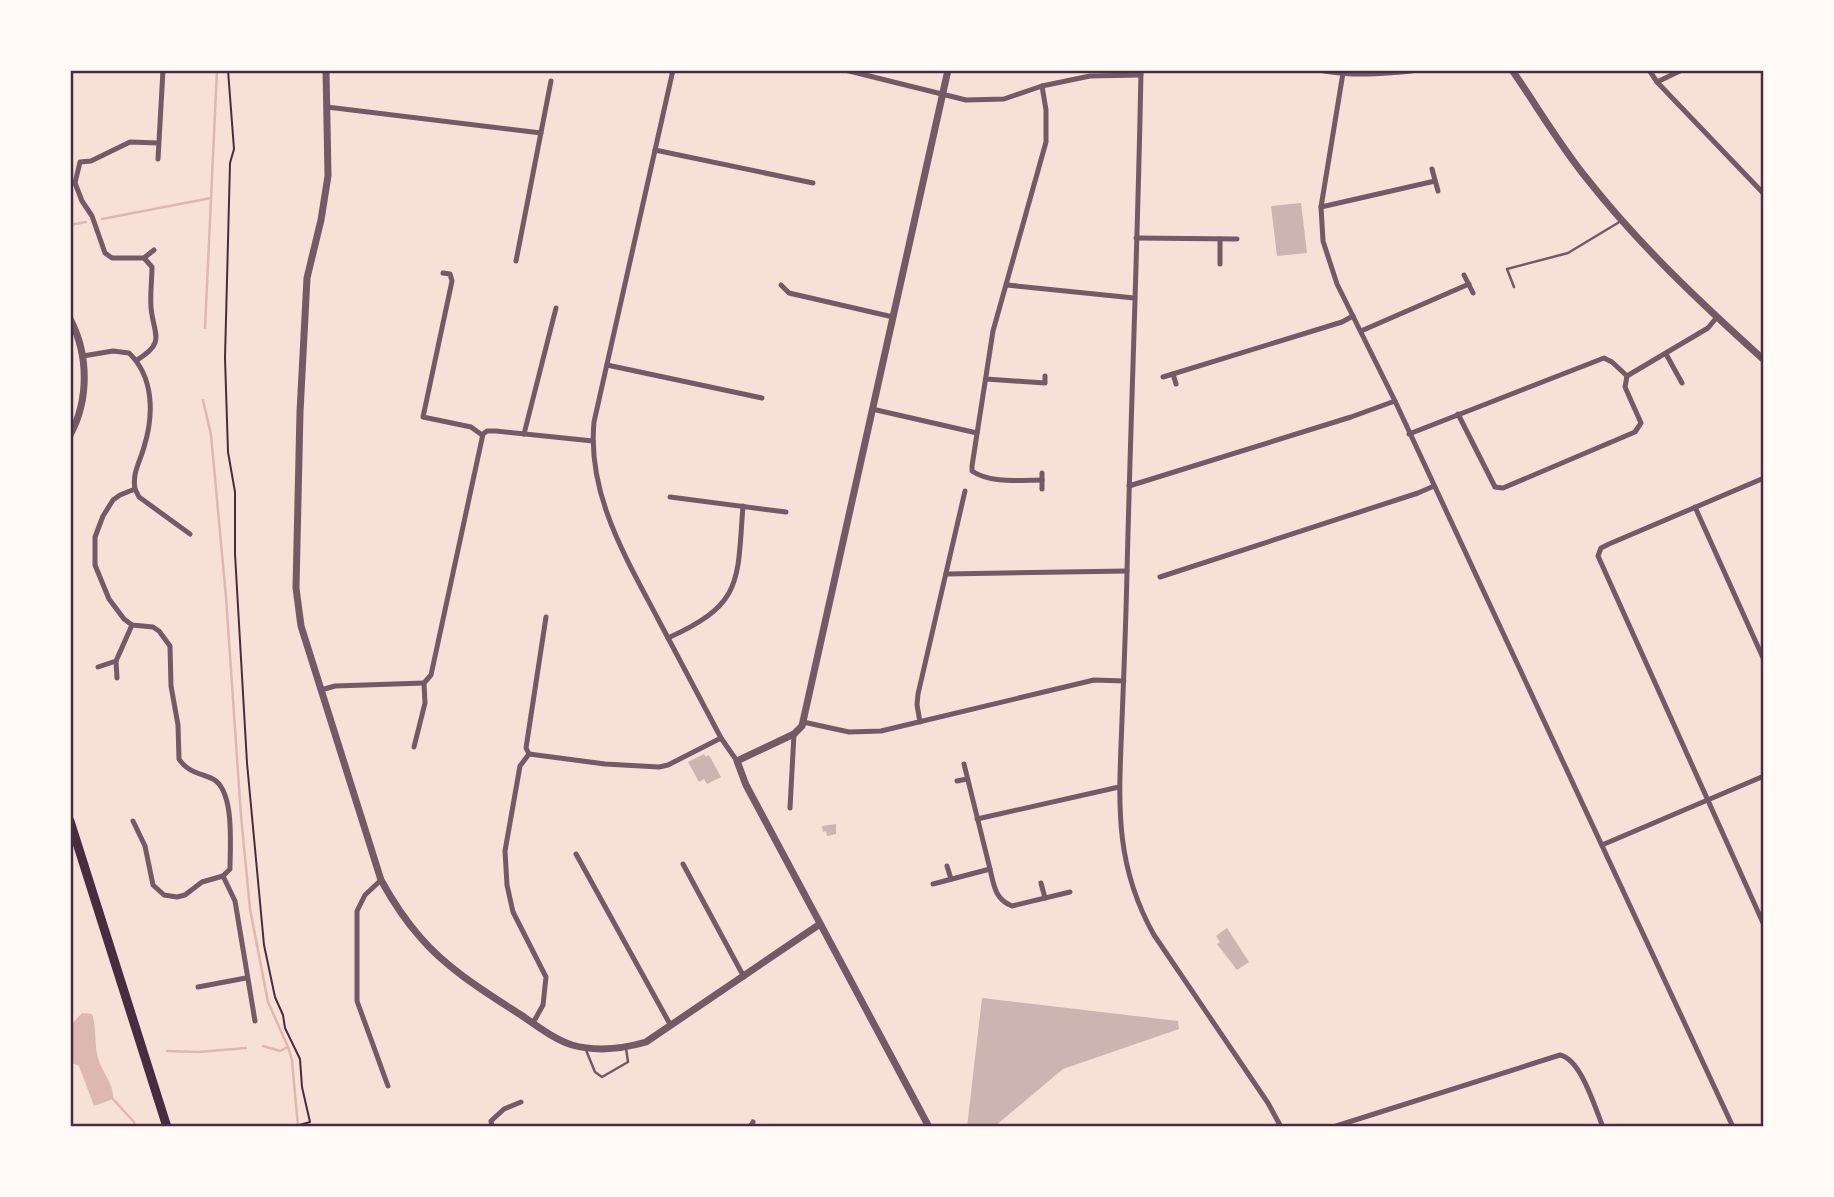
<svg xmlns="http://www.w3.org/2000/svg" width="1834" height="1197" font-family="Manrope,sans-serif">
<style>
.water{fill:#dcb8b0}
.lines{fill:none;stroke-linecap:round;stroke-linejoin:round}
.stream{stroke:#dcb8b0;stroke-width:2.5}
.building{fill:#ccb4b1}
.path{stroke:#4a2c40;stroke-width:2}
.service{stroke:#755966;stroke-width:2.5}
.minor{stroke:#755966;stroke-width:5}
.tertiary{stroke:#755966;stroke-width:7}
.primary{stroke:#4a2c40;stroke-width:9}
.neatline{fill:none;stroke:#4a2c40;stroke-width:2.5}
</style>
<rect width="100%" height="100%" fill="#f7e1d7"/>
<!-- water -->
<path class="water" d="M82,1013L92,1014C97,1030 94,1044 98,1058C102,1073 114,1083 113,1099L94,1106L79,1066L70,1062V1026Z"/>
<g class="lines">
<!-- stream -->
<g class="stream">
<polyline points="102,219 211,198"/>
<polyline points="70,225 86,222"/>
<polyline points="205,328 217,70"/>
<polyline points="203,400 211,435 226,597 241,816 250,909 268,1002 288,1047 292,1060 298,1127"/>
<polyline points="263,1046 280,1051 288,1047"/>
<polyline points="167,1051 198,1052 246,1048"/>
<polyline points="113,1099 134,1122 135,1127"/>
</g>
</g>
<!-- building -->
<g class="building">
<polygon points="1301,203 1307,253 1277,256 1271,206"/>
<polygon points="704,754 706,757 709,755 721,777 707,784 704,779 699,782 688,762"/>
<polygon points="836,824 836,834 827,836 826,831 823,832 822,826"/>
<polygon points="1227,928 1249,962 1237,970 1217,944 1220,942 1216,936"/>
<polygon points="982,998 1178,1021 1179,1029 1063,1069 994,1127 967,1127"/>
</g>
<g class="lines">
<!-- path -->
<polyline class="path" points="228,70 234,149 230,163 225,358 228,452 235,492 235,554 247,763 264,945 275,997 283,1015 285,1028 300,1059 302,1087 310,1122 292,1127"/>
<!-- service -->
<g class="service">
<polyline points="1514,287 1507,269 1568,253 1621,221"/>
<polyline points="586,1050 595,1072 602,1077 628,1062 626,1048"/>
</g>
<!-- minor -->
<g class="minor">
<path d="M673,70L594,422C587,494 626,558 658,619C679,659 700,698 721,738L737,761"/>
<polyline points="845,70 966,100 1004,99 1042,86 1090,76 1141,75"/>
<path d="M1141,70C1138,237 1131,405 1127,572C1126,621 1124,670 1122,720C1119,800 1113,862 1154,935L1268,1103L1281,1127"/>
<polyline points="1649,70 1657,82 1764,194"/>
<polyline points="1343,73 1321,207 1323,241 1337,284 1395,401 1733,1127"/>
<polyline points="1657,82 1682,70"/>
<path d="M1042,86L1046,110V142L993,331L972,466V471C991,484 1021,480 1042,480"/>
<polyline points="327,107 541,133"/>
<polyline points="655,150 813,183"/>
<polyline points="158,159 163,70"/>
<polyline points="1432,169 1438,191"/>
<polyline points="1321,207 1435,181"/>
<polyline points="1136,238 1237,239"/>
<polyline points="144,258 154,250"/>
<polyline points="516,261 551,81"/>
<polyline points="1220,264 1220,239"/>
<polyline points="443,273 450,274 452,281 423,417 471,427 482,435"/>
<polyline points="1464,275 1473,293"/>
<polyline points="781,285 789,293 893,317"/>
<polyline points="1007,285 1134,298"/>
<polyline points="1361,331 1469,284"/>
<polyline points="1666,354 1682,383"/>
<path d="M83,356L113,351L129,353C154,377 154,415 144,447C140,462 132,473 135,489L120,495L113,500L103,516L95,537V565L109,599L124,619L132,625L153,627L159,631L170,646L171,686L178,725L179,759C187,772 200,773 213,779C235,791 230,846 230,869L223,876"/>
<path d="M137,360C167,342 153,334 151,307C150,293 152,280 152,267L144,258H112L105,253L92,216L82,201L75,183L80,162L91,161L130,142L158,143"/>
<polyline points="607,365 762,398"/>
<polyline points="1173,374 1176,384"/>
<polyline points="1163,377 1342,322 1353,316"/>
<polyline points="986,379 1045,383 1045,376"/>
<polyline points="872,409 977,433"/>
<polyline points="1458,414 1495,487 1503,488 1635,432 1641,423 1625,387 1627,376"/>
<polyline points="524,434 556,308"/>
<polyline points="1409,434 1604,358 1612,362 1627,376 1708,328 1717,317"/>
<polyline points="1764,478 1609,544 1601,548 1598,556 1764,925"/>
<polyline points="1129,486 1351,417 1395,401"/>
<polyline points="135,489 139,497 190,534"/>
<polyline points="1042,489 1042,473"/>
<polyline points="670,497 786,512"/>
<polyline points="1695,507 1764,660"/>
<polyline points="946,574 1127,571"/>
<polyline points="1160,577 1418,493 1434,486"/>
<path d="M668,638C744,604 737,581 743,506"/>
<polyline points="116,661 117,678"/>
<polyline points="98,667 116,661 132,625"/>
<polyline points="321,690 335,686 424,683"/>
<polyline points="803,722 849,732 881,731 1094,680 1124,681"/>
<polyline points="920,722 917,705 918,694 965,491"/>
<polyline points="414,747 425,703 424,683 431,675 483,434 487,431 496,431 593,441"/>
<polyline points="529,754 520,766 505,851 507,885 513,912 546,977 543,1005 533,1023"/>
<polyline points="529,754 605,764 659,767 668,765 721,738"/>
<polyline points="529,754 526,748 546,617"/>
<polyline points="964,764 990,869"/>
<polyline points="957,781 967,779"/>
<polyline points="790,808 794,734"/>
<polyline points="977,819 1119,787"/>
<polyline points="133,821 145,846 153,885 164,895 177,897 185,895 202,882 223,876 235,901 255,1021"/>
<polyline points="1602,845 1764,776"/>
<polyline points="576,854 671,1026"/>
<polyline points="683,864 744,977"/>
<polyline points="947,866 951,879"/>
<polyline points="381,880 365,895 357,911 357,1001 388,1086"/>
<polyline points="1041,883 1045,898"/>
<path d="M933,884L990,869C994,886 995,899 1012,906L1070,892"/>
<polyline points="198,987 246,978"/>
<polyline points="492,1127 491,1121 504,1109 521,1102"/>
<polyline points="750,1127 753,1122"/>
<path d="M1333,1127L1560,1055C1581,1059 1595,1108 1603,1127"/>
<polyline points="1761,1127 1764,1126"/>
</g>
<!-- tertiary -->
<g class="tertiary">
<path d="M326,70L328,176L321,220L307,278L300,412L296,588L301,626L381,880C392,900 404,919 420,937C447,969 487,993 521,1015C537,1026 554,1039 572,1045C597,1052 622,1049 646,1042L820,924"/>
<path d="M1324,70C1353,75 1382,73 1411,70"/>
<path d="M1512,70C1537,106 1560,146 1588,180C1640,246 1702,304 1764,360"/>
<path d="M70,319C89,355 89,400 70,435"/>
<polyline points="929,1127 746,785 737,761 794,734 802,726 948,70"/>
</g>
<!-- primary -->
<polyline class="primary" points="70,821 167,1127"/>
</g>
<!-- border -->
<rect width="1834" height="1197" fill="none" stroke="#fffaf5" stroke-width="144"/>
<rect x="72" y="72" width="1690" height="1053" class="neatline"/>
</svg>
